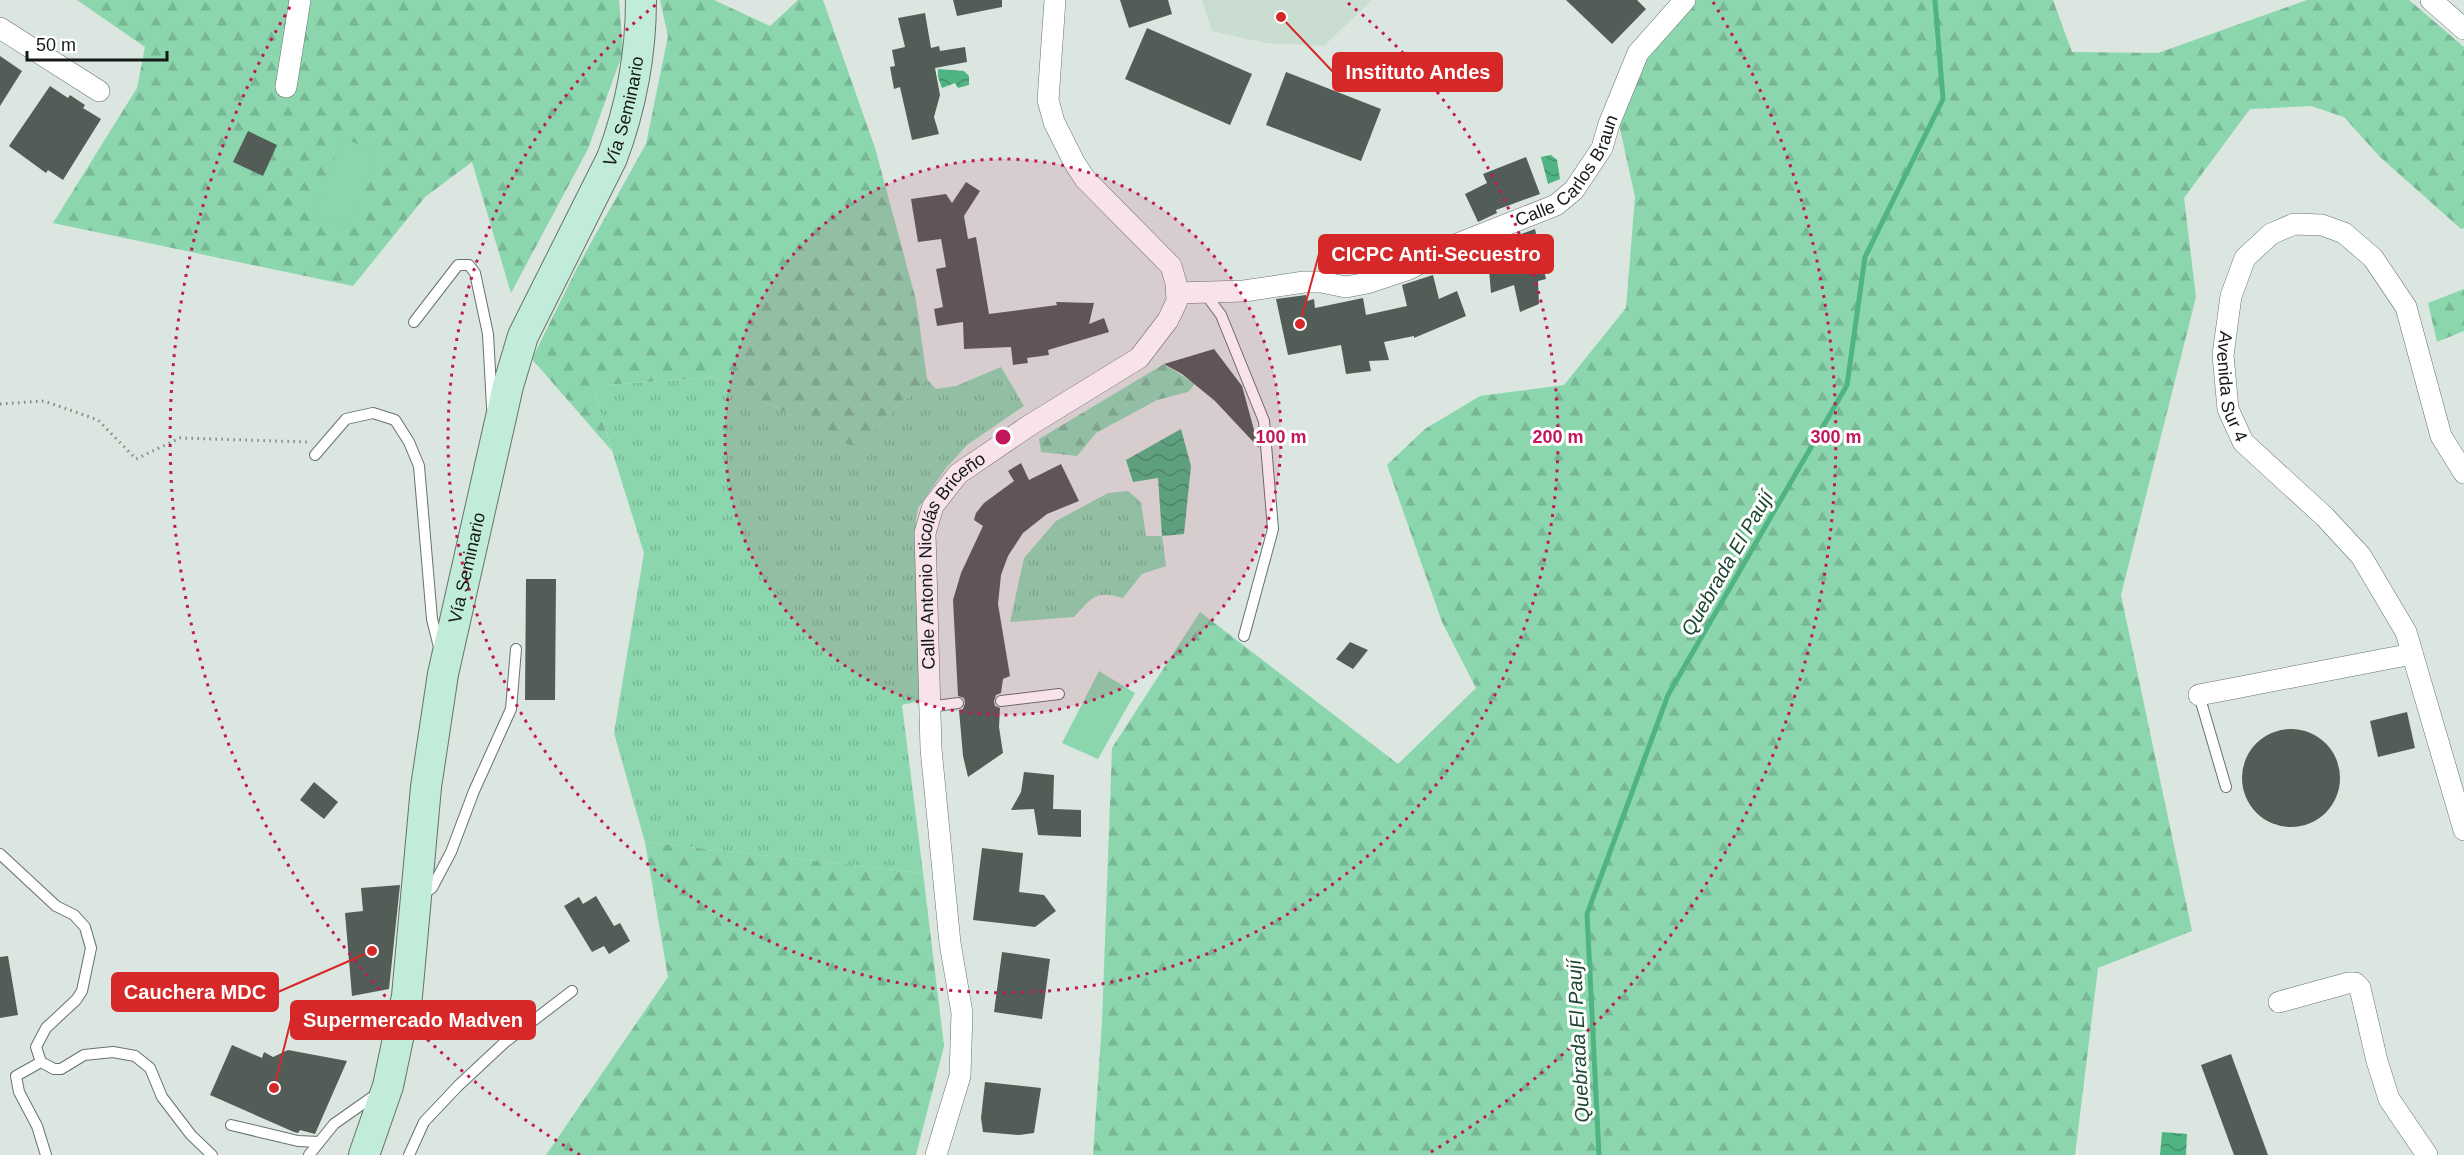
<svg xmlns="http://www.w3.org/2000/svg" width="2464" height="1155" font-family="Arial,sans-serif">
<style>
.built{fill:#caddd1}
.grass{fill:url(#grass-tufts)}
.forest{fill:url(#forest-firs)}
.garden{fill:#8bd6ad}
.water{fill:url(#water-waves)}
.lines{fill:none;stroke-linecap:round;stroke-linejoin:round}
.stream{stroke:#50b382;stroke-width:5}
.building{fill:#535d57}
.lane-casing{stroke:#68726c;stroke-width:12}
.street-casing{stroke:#68726c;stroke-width:22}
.secondary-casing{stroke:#68726c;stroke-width:32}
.path{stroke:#828a85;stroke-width:3;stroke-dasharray:1.5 4.5;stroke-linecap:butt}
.lane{stroke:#fff;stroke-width:10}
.street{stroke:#fff;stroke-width:21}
.secondary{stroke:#c0ecd9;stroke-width:30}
.ring{fill:none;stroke:#c2185b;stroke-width:3;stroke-dasharray:3 6}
.labels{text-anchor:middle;stroke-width:6;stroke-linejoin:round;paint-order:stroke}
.street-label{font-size:18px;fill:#151917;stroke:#fff}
.water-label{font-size:20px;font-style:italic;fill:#1d4732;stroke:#fff}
.centre{fill:#c2185b;stroke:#fff;stroke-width:3}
.ring-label{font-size:18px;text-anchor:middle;font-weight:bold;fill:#c2185b;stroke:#fff;stroke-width:6;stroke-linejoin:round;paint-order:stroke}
.leader{fill:none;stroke:#d62828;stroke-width:2}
.callout-dot{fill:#d62828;stroke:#fff;stroke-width:2}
.callout{fill:#d62828;stroke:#d62828;stroke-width:2}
.callout-label{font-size:20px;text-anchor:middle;font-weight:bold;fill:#fff}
</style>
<defs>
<pattern id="grass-tufts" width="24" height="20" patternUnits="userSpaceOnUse" patternTransform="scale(1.5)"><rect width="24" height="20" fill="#8bd6ad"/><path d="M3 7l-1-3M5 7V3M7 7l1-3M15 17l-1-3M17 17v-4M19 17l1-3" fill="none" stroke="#77b794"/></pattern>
<pattern id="forest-firs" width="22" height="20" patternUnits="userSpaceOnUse" patternTransform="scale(1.5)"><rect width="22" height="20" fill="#8bd6ad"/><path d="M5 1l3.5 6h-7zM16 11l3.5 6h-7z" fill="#77b794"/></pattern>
<pattern id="water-waves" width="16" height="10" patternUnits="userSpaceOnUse" patternTransform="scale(1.5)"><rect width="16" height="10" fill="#50b382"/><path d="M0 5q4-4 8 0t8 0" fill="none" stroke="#419169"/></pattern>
</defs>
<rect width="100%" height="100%" fill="#dae6df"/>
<!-- built -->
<polygon class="built" points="1202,0 1372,0 1324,46 1265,43 1212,31"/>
<!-- grass -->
<g class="grass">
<polygon points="1001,367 1024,406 967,445 946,468 918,508 916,520 924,700 902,705 923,873 645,842 614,733 644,553 592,386 716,377 855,448 927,379 936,389 956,386"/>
<path d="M1128,491L1141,502L1146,536H1162L1166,566L1142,574L1123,598C1094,590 1093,597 1074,617L1010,622L1024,558L1056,521L1108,493Z"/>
</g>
<!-- forest -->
<g class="forest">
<polygon points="77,0 619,0 623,52 588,149 511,293 472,162 425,197 353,286 53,223 137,88 145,47"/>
<polygon points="660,0 714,0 770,26 798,0 823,0 875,148 916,300 927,379 855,448 716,377 592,386 612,451 532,359 578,266 646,144 668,36"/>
<polygon points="1673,0 2053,0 2072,52 2158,53 2307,0 2409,0 2464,47 2464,228 2461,229 2380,157 2344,117 2311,106 2250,109 2184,198 2196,297 2121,595 2192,931 2098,968 2075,1155 1093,1155 1102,1022 1112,748 1200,612 1398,764 1476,688 1442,622 1387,465 1425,429 1480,396 1564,385 1626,308 1635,197 1619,124 1632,43"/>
<polygon points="2464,289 2464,331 2437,342 2428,303"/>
<polygon points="1164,364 1195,384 1188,392 1157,400 1096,433 1077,456 1041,452 1039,439"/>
<polygon points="645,842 923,873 944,1046 916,1155 546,1155 668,977"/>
</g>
<!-- garden -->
<g class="garden">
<polygon points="342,138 379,152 349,228 313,214"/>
<polygon points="1099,671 1135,693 1098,759 1062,743"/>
</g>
<!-- water -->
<g class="water">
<polygon points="938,69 964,71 969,76 969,85 958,88 955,83 942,88 938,77"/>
<polygon points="1551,155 1557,160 1560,179 1548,184 1541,157"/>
<polygon points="1181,429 1191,466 1184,534 1162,536 1158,478 1133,482 1126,460"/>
<polygon points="2162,1132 2187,1134 2186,1155 2160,1155"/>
</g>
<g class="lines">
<!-- stream -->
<polyline class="stream" points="1599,1155 1587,914 1668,695 1847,385 1865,257 1943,99 1935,0"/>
</g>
<!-- building -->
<g class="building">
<polygon points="953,0 1002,0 1002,7 957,16"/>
<polygon points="1120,0 1168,0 1172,14 1129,28"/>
<polygon points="1566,0 1637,0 1646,9 1612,44"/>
<polygon points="925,13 931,48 939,46 940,51 965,47 967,62 935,68 940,95 934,117 939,134 912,140 900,87 894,89 890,67 895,66 892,50 905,47 898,18"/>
<polygon points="1147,28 1252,74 1230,125 1125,79"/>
<polygon points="0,56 22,71 0,106"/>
<polygon points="1286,72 1381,109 1361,161 1266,125"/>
<polygon points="50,86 68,98 70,95 85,105 83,108 101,119 63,180 48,170 46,173 9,146"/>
<polygon points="248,131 277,145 263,176 233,162"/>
<polygon points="1526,157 1540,194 1496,210 1497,213 1478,222 1465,194 1487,183 1483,174"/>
<polygon points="966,182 980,191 964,216 968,239 976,237 989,314 1057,305 1056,302 1094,303 1089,324 1104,318 1109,332 1048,350 1049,355 1027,358 1028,363 1013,365 1011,347 964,349 963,322 937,326 934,309 943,307 936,269 946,267 941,239 918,242 911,199 946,194 952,203"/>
<polygon points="1535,229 1546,279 1538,281 1539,304 1520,312 1514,285 1491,293 1487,246"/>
<polygon points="1433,275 1439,299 1457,291 1466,316 1414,338 1414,336 1384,342 1389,360 1369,361 1371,371 1346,374 1341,345 1288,355 1276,299 1306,295 1307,301 1314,299 1315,308 1363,298 1366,315 1407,306 1402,285"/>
<polygon points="1214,349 1242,386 1259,448 1215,401 1182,374 1164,364"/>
<polygon points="1021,463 1029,480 1061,464 1079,501 1047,514 1023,533 1008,556 1001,575 998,604 1010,676 1003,679 1001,693 996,695 994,701 995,706 1000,708 999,727 1003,753 968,777 963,756 959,710 963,709 965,703 964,698 958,696 953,600 961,573 983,526 974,520 976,513 984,503 1014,481 1008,471"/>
<polygon points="526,579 556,579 555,700 525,700"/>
<polygon points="1350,642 1368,650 1353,669 1336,659"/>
<polygon points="2407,712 2415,748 2378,757 2370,721"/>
<circle cx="2291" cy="778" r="49"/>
<polygon points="1024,772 1054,775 1053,809 1081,810 1081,837 1038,835 1034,809 1011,810 1021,792"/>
<polygon points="314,782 338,802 324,819 300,800"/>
<polygon points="982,848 1023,853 1019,892 1044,895 1056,911 1035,927 973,920"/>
<polygon points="400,885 389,989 352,996 345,913 363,911 361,888"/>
<polygon points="596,896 614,926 620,923 630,941 609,954 604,946 592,952 564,906 579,897 583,904"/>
<polygon points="1002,952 1050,959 1042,1019 994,1012"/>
<polygon points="8,956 18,1015 0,1018 0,957"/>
<polygon points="232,1045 262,1058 264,1052 273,1057 288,1050 347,1061 315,1134 300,1130 298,1133 294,1132 210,1095"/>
<polygon points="2231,1054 2268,1155 2234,1155 2201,1065"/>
<polygon points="985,1082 1041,1088 1034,1133 1019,1135 983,1132 981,1118"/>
</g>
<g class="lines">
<defs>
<g id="lane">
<polyline points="1204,292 1221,315 1264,421 1273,529 1244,636"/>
<polyline points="414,322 458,265 469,265 475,273 488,334 492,407"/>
<polyline points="315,455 346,419 373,413 395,420 409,442 419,466 432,619 439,647"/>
<polyline points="2199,695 2226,787"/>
<polyline points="1001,701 1059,694"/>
<polyline points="929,707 958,703"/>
<polyline points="0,854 56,906 74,915 85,927 91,948 82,991 76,1000 46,1028 36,1047 41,1062 54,1069 61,1069 84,1055 113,1052 135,1056 150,1068 162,1097 191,1135 212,1155"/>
<polyline points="421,895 432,888 451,852 474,791 511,709 516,649"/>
<polyline points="41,1062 16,1076 19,1092 37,1126 46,1155"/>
<polyline points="231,1125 298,1141 319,1142"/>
<polyline points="309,1155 334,1124 378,1093"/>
<polyline points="409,1155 424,1122 458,1086 504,1043 572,991"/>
</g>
<g id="street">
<polyline points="2431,0 2464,29"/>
<polyline points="0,28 99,91"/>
<polyline points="286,87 300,0"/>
<path id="s1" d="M1177,293L1244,291L1304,282H1321L1346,287L1367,283L1409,269L1455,245L1556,205L1574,190L1602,148L1609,124L1638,53L1685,0"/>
<path id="s2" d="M2464,473L2441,436L2406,307L2373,258L2344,233L2322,225L2294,224L2271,234L2245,258L2231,296L2223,355L2228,409L2243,442L2325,517L2361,556L2406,632L2464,830"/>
<polyline points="2199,695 2412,654"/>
<polyline points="2279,1002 2348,983 2355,983 2360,988 2377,1061 2389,1099 2427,1155"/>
<path id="s3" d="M936,1155L960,1076L962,1013L950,943L931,749L925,533L933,506L958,474L1030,425L1139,358L1168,320L1177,301L1176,283L1171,266L1085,179L1074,162L1054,122L1048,100L1055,0"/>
</g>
<g id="secondary">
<path id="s4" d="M364,1155L388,1086L407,996L426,787L443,674L508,386L523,336L612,158C631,107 641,54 641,0"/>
</g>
</defs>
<!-- lane casing -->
<use href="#lane" class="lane-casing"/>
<!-- street casing -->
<use href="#street" class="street-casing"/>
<!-- secondary casing -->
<use href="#secondary" class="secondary-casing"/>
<!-- path -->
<polyline class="path" points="0,404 44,401 98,420 136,459 180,438 309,442"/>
<!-- lane -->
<use href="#lane" class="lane"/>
<!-- street -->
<use href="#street" class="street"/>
<!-- secondary -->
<use href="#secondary" class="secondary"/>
</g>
<!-- distance rings -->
<circle cx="1003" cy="437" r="278" fill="#c2185b" fill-opacity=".12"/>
<g class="ring">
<circle cx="1003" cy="437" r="278"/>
<path d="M1348 3A555 555 0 1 1 658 3"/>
<path d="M580 1155A833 833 0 0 1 293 2M1713 2A833 833 0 0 1 1426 1155"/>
</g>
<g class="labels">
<!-- street labels -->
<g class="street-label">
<text dy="6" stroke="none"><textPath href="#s4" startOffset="1084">Vía Seminario</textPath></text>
<text dy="6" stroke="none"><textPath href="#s1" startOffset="429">Calle Carlos Braun</textPath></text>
<text dy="6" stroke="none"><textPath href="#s2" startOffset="519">Avenida Sur 4</textPath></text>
<text dy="6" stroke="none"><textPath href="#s3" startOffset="609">Calle Antonio Nicolás Briceño</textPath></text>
<text dy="6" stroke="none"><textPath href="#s4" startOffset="598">Vía Seminario</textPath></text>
</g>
<!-- water labels -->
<g class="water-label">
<text transform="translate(1727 563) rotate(-60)" y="7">Quebrada El Paují</text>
<text transform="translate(1578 1041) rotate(-93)" y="7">Quebrada El Paují</text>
</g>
</g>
<circle cx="1003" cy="437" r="9" class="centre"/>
<g class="ring-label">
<text x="1281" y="443">100 m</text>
<text x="1558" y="443">200 m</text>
<text x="1836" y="443">300 m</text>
</g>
<!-- callouts -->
<path class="leader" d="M1281 17L1333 72M1300 324L1319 254M372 951L278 992M274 1088L291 1020"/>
<g class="callout-dot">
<circle cx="1281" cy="17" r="6"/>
<circle cx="1300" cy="324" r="6"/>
<circle cx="372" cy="951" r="6"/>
<circle cx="274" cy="1088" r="6"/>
</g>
<g class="callout">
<rect x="1333" y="53" width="169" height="38" rx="6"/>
<rect x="1319" y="235" width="234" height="38" rx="6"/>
<rect x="112" y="973" width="166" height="38" rx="6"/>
<rect x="291" y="1001" width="244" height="38" rx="6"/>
</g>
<g class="callout-label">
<text x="1418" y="79">Instituto Andes</text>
<text x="1436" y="261">CICPC Anti-Secuestro</text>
<text x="195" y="999">Cauchera MDC</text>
<text x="413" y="1027">Supermercado Madven</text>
</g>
<!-- scale -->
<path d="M27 51v9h140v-9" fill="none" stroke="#151917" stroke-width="3"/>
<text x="36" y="51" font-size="18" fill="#151917" stroke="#ffffff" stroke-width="4.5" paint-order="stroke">50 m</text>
</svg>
